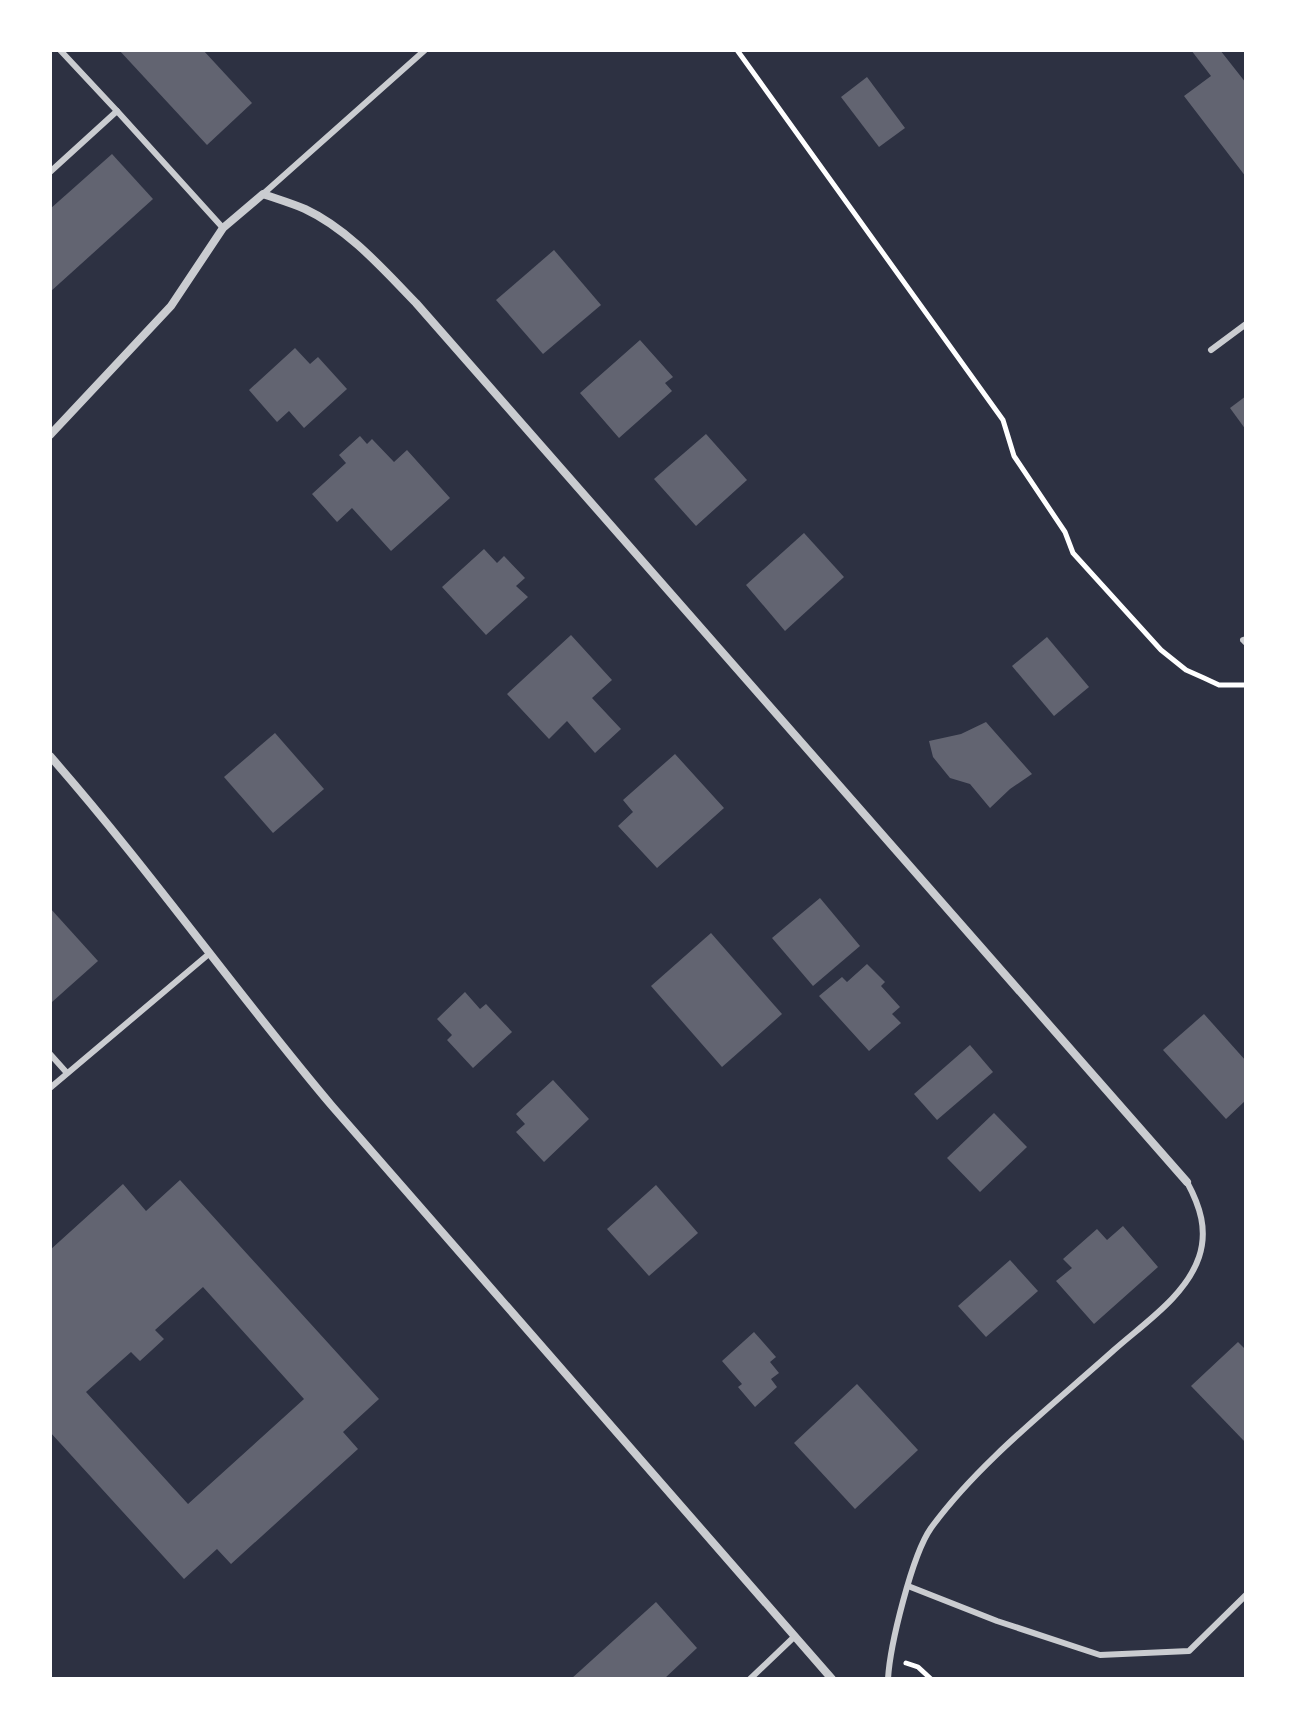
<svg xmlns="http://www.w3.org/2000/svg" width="1296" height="1729" font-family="'DM Sans',sans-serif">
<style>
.building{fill:#626471;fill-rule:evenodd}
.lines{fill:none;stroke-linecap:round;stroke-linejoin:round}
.path{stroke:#fff;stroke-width:5}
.service{stroke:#caccd0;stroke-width:6}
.minor{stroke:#caccd0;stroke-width:8}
</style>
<rect width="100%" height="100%" fill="#2d3142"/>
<!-- building -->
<g class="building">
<polygon points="119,50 203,50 252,103 207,145"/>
<polygon points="1191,50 1220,50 1246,83 1246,177 1184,96 1211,76"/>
<polygon points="867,77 905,128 879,147 841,97"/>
<polygon points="112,154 153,199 50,292 50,209"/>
<polygon points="554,250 601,305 543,354 496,300"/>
<polygon points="640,340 673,377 665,383 672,391 619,438 580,393"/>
<polygon points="295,348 310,364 318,357 347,389 304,428 289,411 277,422 249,390"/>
<polygon points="1246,396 1246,430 1230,408"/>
<polygon points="706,434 747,480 696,526 654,479"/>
<polygon points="360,436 367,444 372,439 394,462 407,450 450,498 391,551 352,508 337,522 312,494 346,463 339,455"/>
<polygon points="804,533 844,577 785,631 746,585"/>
<polygon points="484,549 497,563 504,556 525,578 516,586 528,597 486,635 442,587"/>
<polygon points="571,635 612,680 592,698 621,729 595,753 567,721 549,739 507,694"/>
<polygon points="1047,637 1089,687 1054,716 1012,666"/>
<polygon points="986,722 1032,774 1010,789 990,808 970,784 950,778 933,757 929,741 961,734"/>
<polygon points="275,733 324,789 273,833 224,777"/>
<polygon points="675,754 724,808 657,868 618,826 633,812 623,800"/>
<polygon points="820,898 860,946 813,986 772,938"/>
<polygon points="50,908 98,961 52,1002 50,999"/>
<polygon points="711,933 782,1014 722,1067 651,986"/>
<polygon points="867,964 885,982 881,986 900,1007 892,1014 901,1023 869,1051 819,996 842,977 847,982"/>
<polygon points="465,992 480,1009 486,1004 512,1032 473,1068 447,1040 452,1035 437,1019"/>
<polygon points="1204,1014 1246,1061 1246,1100 1226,1119 1163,1050"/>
<polygon points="970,1045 993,1072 937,1120 914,1094"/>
<polygon points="553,1080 589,1119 544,1162 516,1132 525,1124 516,1114"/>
<polygon points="994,1113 1027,1147 980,1192 947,1158"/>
<path d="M180,1180L379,1399L343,1432L358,1449L231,1564L217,1549L184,1579L50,1432V1250L123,1184L146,1211ZM203,1287L304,1399L188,1504L86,1392L131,1352L140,1361L164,1339L155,1330Z"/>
<polygon points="656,1185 698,1233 649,1276 607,1229"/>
<polygon points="1123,1226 1158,1267 1094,1324 1056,1281 1072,1268 1063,1259 1097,1229 1107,1240"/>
<polygon points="1010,1260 1038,1291 986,1337 958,1306"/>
<polygon points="754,1332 776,1357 770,1362 779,1373 771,1379 777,1387 755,1407 738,1387 742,1384 722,1361"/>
<polygon points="1238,1342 1246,1350 1246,1443 1191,1386"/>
<polygon points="857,1384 918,1450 855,1509 794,1443"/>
<polygon points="656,1602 697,1648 664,1679 571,1679"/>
</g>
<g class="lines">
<!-- path -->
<g class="path">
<polyline points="737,50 1003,420 1014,456 1065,532 1073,553 1161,650 1186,670 1204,678 1219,685 1246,685"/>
<polyline points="906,1663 918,1667 931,1679"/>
</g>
<!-- service -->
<g class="service">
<polyline points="60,50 117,111"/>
<polyline points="50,172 117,111 223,228"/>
<polyline points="263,194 425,50"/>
<polyline points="1211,350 1246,324"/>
<polyline points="1246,639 1243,640 1246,643"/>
<polyline points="50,1054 67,1073"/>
<polyline points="50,1088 210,953"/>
<polyline points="908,1586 997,1621 1100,1655 1189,1651 1246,1595"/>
<polyline points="750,1679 794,1637"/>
<path d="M888,1679C890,1645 912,1555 931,1528C978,1463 1054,1404 1114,1350C1143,1324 1186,1296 1199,1257C1208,1230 1200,1206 1187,1182"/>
</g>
<!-- minor -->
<g class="minor">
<path d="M50,435L171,306L223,228L263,194C277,199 291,203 305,209C348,229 383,269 416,303L1187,1182"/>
<path d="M50,756C149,869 235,991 332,1106L832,1679"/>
</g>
</g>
<!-- border -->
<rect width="1296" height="1729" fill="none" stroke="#ffffff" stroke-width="104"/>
</svg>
